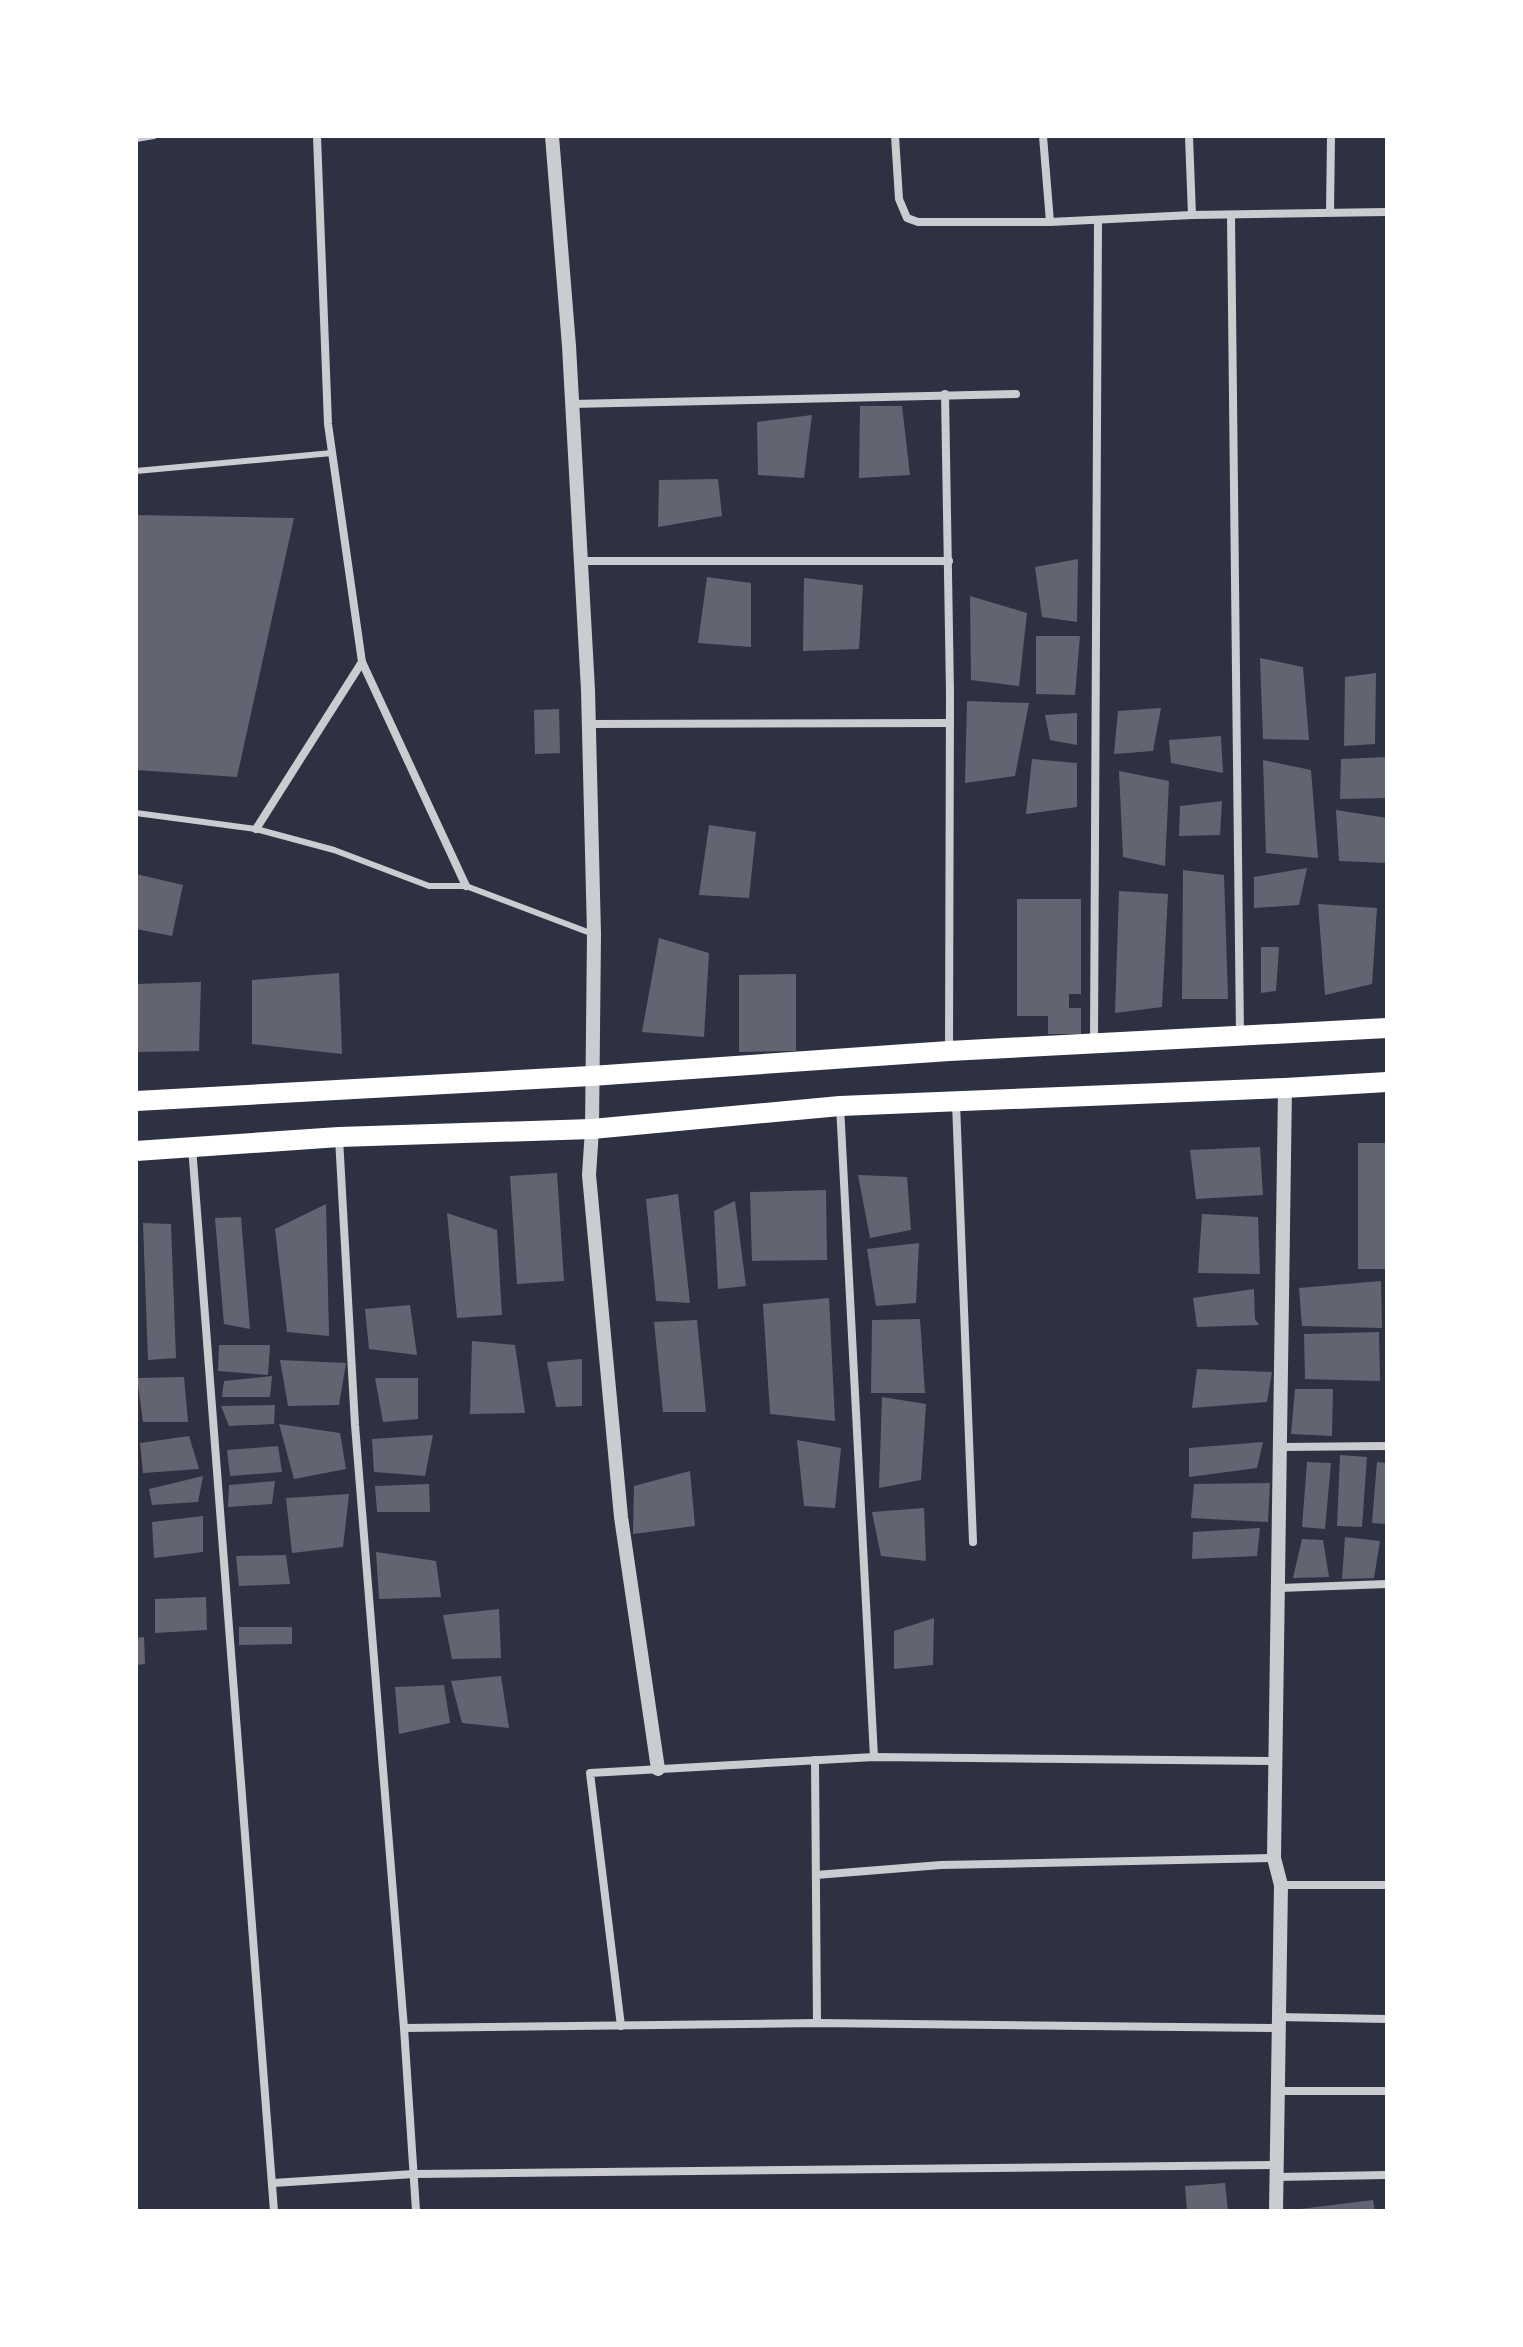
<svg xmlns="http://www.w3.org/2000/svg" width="1523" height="2347" font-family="Poppins,sans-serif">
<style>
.building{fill:#626471}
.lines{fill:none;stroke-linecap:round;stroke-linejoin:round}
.service{stroke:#caccd0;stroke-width:6}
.minor{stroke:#caccd0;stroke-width:8}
.tertiary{stroke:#caccd0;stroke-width:14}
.primary{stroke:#fff;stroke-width:20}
</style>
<rect width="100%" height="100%" fill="#2d3142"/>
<!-- building -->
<g class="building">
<polygon points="860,406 902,406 910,475 859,478"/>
<polygon points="812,415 804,478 758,475 757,422"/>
<polygon points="718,479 722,516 658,527 659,480"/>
<polygon points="136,515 294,518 237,777 136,770"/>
<polygon points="1078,559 1077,622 1042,617 1035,567"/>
<polygon points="707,577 751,583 751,647 698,643"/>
<polygon points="804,578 863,585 859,649 803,651"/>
<polygon points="970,596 1027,613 1019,686 971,680"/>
<polygon points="1036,636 1080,636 1075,695 1036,694"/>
<polygon points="1260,658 1303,667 1309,740 1263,739"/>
<polygon points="1376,673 1375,744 1344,746 1345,677"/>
<polygon points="967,701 1029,703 1015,776 965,783"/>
<polygon points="1161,708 1153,751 1114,754 1118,711"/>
<polygon points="559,709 560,753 535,754 534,710"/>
<polygon points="1077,713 1077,745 1050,740 1045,715"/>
<polygon points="1221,736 1223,773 1171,763 1169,740"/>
<polygon points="1387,757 1387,798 1340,799 1341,759"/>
<polygon points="1032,759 1077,763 1077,807 1026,814"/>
<polygon points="1263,760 1311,770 1318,858 1266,853"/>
<polygon points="1119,771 1169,781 1165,866 1123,857"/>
<polygon points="1222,801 1220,835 1179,836 1180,806"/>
<polygon points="1336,810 1387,818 1387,863 1339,861"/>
<polygon points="709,825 756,832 749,898 699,895"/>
<polygon points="1307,868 1299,905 1254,908 1254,877"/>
<polygon points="1183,870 1224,875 1228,999 1182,999"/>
<polygon points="136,874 183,885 172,936 136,929"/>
<polygon points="1119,891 1168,894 1162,1007 1115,1013"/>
<polygon points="1017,899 1081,899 1081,994 1069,994 1069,1008 1081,1008 1081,1034 1048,1034 1048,1016 1017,1016"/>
<polygon points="1318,904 1377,908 1372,984 1325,995"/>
<polygon points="659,938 709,953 704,1037 642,1032"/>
<polygon points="1261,947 1279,947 1276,991 1261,993"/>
<polygon points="339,973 342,1054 252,1044 252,980"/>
<polygon points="796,974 796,1051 739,1052 739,975"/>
<polygon points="201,982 199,1051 136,1052 136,984"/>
<rect x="1358" y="1143" width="29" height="126"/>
<polygon points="1260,1147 1263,1195 1196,1199 1190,1150"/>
<polygon points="557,1173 564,1281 517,1284 510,1176"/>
<polygon points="858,1175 907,1177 911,1230 870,1238"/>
<polygon points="826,1190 827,1260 752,1261 750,1192"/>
<polygon points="678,1194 690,1303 656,1301 646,1199"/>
<polygon points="735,1201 746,1286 718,1289 714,1211"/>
<polygon points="326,1204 329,1336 287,1332 275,1229"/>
<polygon points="447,1213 497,1230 502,1315 457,1318"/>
<polygon points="1202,1214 1258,1217 1260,1274 1198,1273"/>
<polygon points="241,1217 250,1329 224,1324 215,1218"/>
<polygon points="143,1223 171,1224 176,1358 148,1360"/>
<polygon points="919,1243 916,1303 876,1306 867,1249"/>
<polygon points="1381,1281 1382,1328 1302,1326 1299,1288"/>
<polygon points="1254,1289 1255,1319 1259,1325 1197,1327 1193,1298"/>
<polygon points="829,1298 835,1421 770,1414 763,1304"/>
<polygon points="410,1305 417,1355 369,1349 365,1309"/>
<polygon points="920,1319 925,1393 871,1393 872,1320"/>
<polygon points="697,1320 706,1412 663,1412 654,1322"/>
<polygon points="1379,1332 1380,1381 1305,1379 1304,1334"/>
<polygon points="472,1341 515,1345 525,1413 470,1414"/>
<polygon points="219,1345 270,1345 268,1375 218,1371"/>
<polygon points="582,1359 582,1406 556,1407 547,1362"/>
<polygon points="280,1360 346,1363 339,1405 288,1406"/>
<polygon points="1197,1369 1272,1372 1267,1402 1192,1408"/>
<polygon points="272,1376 270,1397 222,1397 224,1381"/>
<polygon points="184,1377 188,1422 143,1422 137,1378"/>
<polygon points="375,1378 418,1378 418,1419 383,1422"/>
<polygon points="1295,1389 1333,1389 1332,1436 1291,1434"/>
<polygon points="882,1397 926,1404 921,1480 879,1488"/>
<polygon points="275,1405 274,1424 229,1426 221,1406"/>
<polygon points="279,1424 340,1433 346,1469 294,1479"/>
<polygon points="433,1435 425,1476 374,1472 372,1439"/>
<polygon points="189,1436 199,1469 143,1473 140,1443"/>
<polygon points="797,1440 841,1448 835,1508 804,1506"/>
<polygon points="1263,1442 1257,1468 1189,1477 1189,1448"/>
<polygon points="278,1446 282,1472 230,1476 227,1450"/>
<polygon points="1340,1455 1367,1457 1362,1527 1337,1526"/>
<polygon points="1307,1462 1331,1463 1325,1529 1302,1527"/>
<polygon points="1377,1462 1387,1463 1387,1524 1372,1523"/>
<polygon points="690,1471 695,1526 633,1534 634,1486"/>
<polygon points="203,1476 198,1502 152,1505 149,1489"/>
<polygon points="275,1481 272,1504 228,1507 229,1485"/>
<polygon points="1270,1483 1268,1522 1191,1518 1194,1484"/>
<polygon points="429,1484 430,1512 377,1512 375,1486"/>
<polygon points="349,1494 343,1547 292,1553 286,1498"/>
<polygon points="924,1508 926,1561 881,1556 872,1512"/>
<polygon points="203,1516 203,1552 154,1558 152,1522"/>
<polygon points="1260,1528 1257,1556 1192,1559 1193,1532"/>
<polygon points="1345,1537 1380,1541 1374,1578 1342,1579"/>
<polygon points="1302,1539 1323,1540 1329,1577 1293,1578"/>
<polygon points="376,1552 436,1561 441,1597 379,1599"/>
<polygon points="286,1555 290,1584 239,1586 236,1556"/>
<polygon points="206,1597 207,1630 155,1633 155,1599"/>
<polygon points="499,1609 501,1658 452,1659 443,1615"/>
<polygon points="934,1618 933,1665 894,1669 894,1631"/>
<polygon points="239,1627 292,1627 292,1644 239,1645"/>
<polygon points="144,1637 145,1664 136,1665 136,1638"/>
<polygon points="501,1676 509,1728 462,1723 451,1681"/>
<polygon points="444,1685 450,1723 399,1734 395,1687"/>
<polygon points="1225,2183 1228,2211 1187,2211 1185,2186"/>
<polygon points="1373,2200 1375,2211 1301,2211 1300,2209"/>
</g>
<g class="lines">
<!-- service -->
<g class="service">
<polyline points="136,139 154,136"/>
<polyline points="136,471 332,453"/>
<polyline points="136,813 256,829 334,850 429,886 466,886 593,934"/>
</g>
<!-- minor -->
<g class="minor">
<polyline points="895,136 899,199 907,218 918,222 1050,222 1192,215"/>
<polyline points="1043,136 1050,222"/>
<polyline points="1189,136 1192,215 1387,212"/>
<polyline points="1330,212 1331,136"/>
<polyline points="1231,216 1240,1036"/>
<polyline points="945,394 950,692 949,1050"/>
<polyline points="572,404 1016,394"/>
<polyline points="581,561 949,561"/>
<polyline points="362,662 466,886"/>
<polyline points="589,724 950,723"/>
<polyline points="256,829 362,662 328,424 317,136"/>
<polyline points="1094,1043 1098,220"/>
<polyline points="956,1103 973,1542"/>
<polyline points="840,1106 874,1757"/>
<polyline points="339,1138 355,1425 404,2028 416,2211"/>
<polyline points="192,1147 274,2211"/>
<polyline points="1282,1447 1387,1446"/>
<polyline points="1280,1588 1387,1584"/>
<polyline points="815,1760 817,2023"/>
<polyline points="816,1875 941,1865 1274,1858"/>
<polyline points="1281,1885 1387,1885"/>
<polyline points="1278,2017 1387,2019"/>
<polyline points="621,2026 590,1773 874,1757 1276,1761"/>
<polyline points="404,2028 817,2023 1278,2028"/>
<polyline points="1278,2091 1387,2091"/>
<polyline points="1276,2177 1387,2175"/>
<polyline points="273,2183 414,2174 1275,2165"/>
</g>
<!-- tertiary -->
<g class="tertiary">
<polyline points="552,136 569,346 588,690 594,934 592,1129 589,1175 621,1517 658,1769"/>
<polyline points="1276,2211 1281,1885 1274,1858 1285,1088"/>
</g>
<!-- primary -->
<g class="primary">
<polyline points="136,1101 591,1076 949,1051 1387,1028"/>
<polyline points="136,1151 339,1137 592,1129 840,1106 1285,1088 1387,1082"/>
</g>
</g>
<!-- border -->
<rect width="1523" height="2347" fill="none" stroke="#ffffff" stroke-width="276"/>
</svg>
